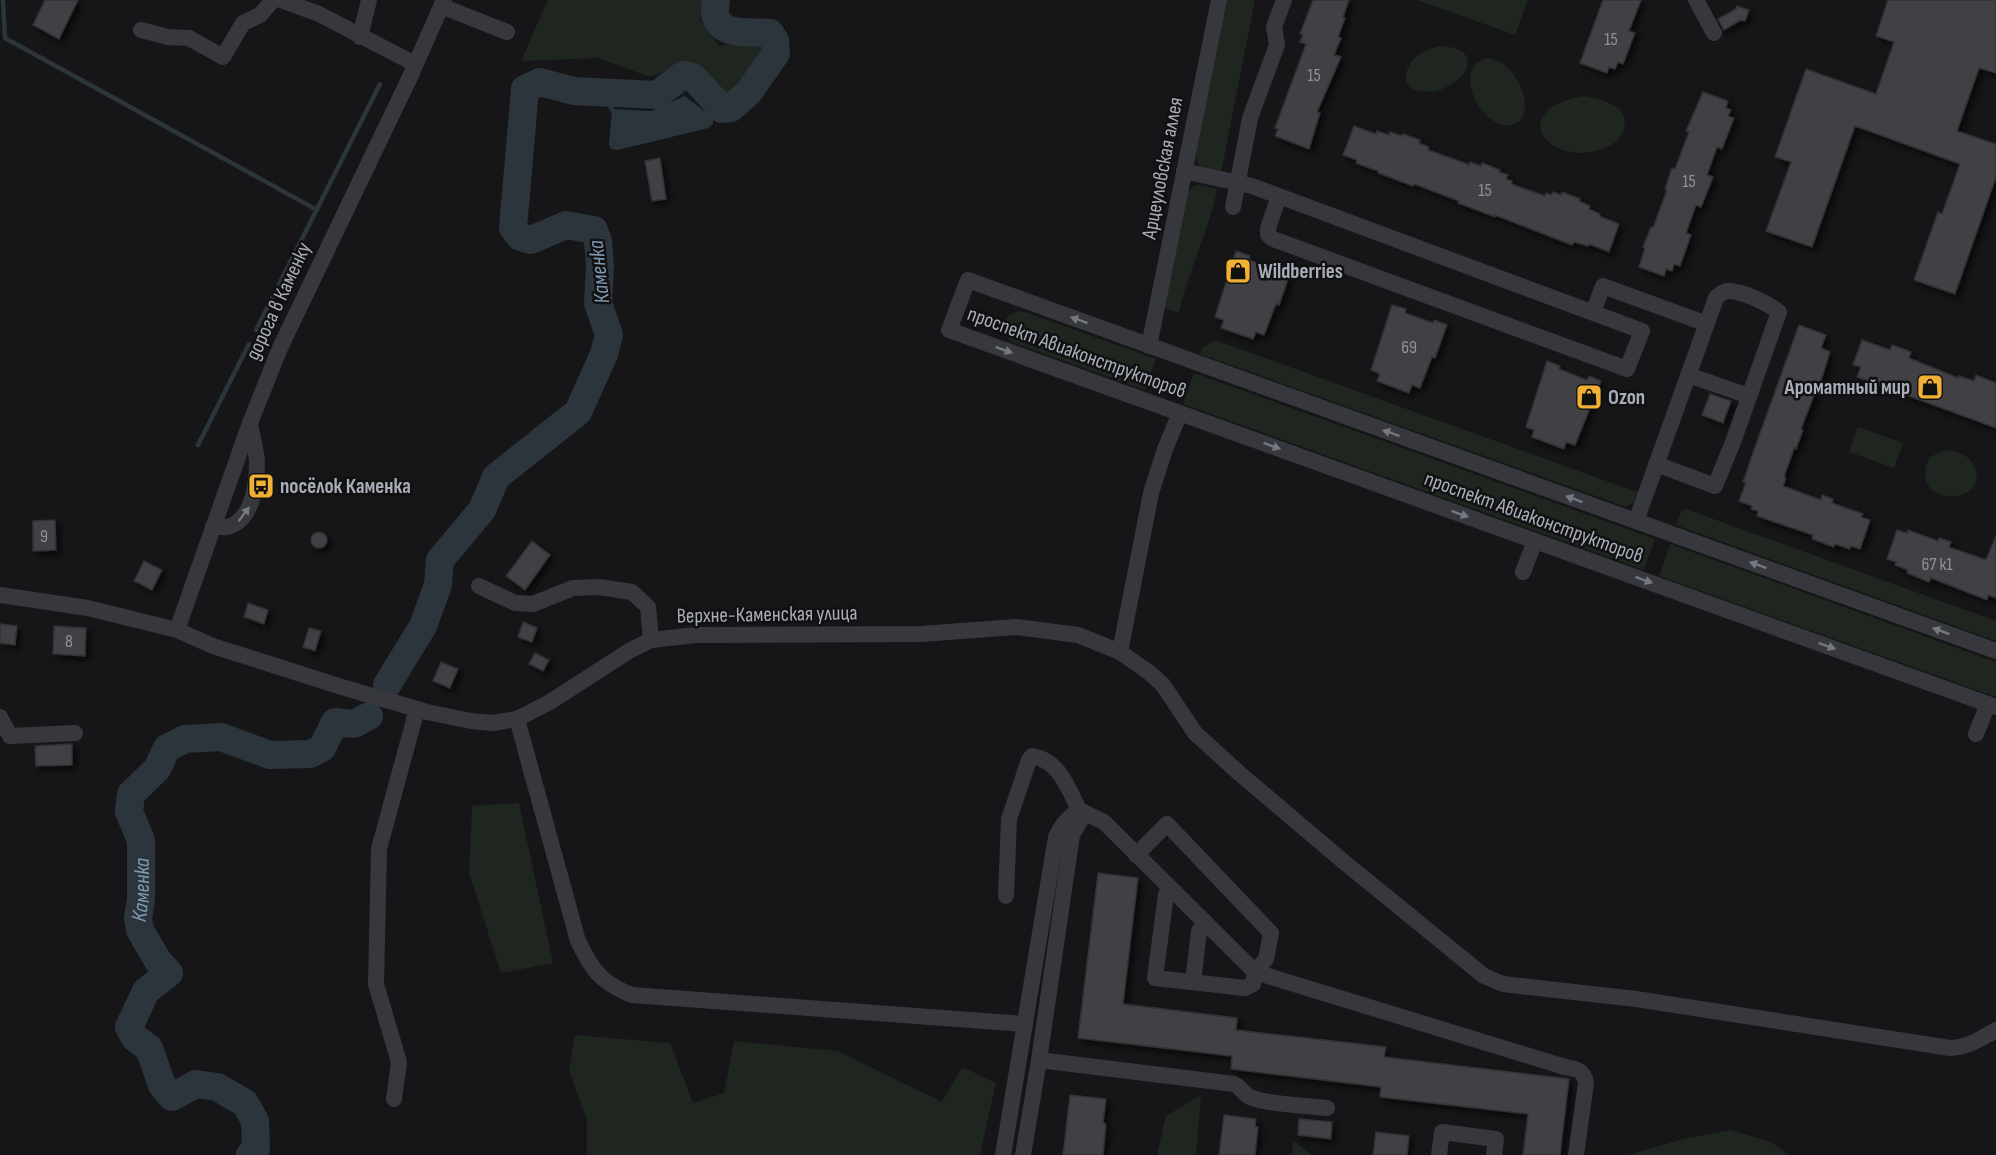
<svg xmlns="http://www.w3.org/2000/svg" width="1996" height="1155" font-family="'Sofia Sans Condensed',sans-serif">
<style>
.green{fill:#1e261f}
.water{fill:#2c353c}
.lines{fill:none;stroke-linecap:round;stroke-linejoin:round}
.stream{stroke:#2c353c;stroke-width:4.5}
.river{stroke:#2c353c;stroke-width:28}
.building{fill:#404145;stroke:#303034;stroke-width:1.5;filter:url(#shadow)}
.minor{stroke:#37383d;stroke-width:16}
.oneway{fill:#757881}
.labels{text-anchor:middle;stroke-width:5;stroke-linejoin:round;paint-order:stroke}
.number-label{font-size:18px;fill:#8e929b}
.street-label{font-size:21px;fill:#a8adb8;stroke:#111113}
.poi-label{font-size:21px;font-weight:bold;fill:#a8adb8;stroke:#111113;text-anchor:start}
.water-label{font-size:22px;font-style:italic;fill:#7f9bb3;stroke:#111113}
</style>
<defs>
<filter id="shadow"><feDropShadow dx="4" dy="4" stdDeviation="3" flood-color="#0009"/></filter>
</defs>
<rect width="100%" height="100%" fill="#161618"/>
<!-- green -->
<g class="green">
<polygon points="548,0 707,0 700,20 719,46 767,37 758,66 725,96 681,66 650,77 598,58 521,61"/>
<polygon points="1227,0 1255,0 1221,173 1199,166 1195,156"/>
<polygon points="1417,0 1528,0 1515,35"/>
<path d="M1442,46C1495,50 1456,98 1419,91C1399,87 1405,66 1417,56C1424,50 1433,48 1442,46Z"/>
<path d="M1488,58C1496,60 1502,62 1508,68C1520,79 1534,109 1518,122C1490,142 1444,68 1488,58Z"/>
<path d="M1582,96C1600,99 1630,104 1624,129C1622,134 1619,140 1614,143C1559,177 1497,114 1582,96Z"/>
<path d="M1200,185L1217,189C1209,232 1188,270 1179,313L1163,308L1186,193L1194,186Z"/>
<path d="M1022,311L1156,359L1145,390L1011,342C998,328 1003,312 1022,311Z"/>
<polygon points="1212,341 1218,341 1637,492 1633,503 1626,507 1200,354 1202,348"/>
<polygon points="1194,373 1655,539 1644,570 1183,404"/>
<polygon points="1858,427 1903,443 1894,468 1849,452"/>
<path d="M1945,450C1957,451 1967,454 1973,464C1996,507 1903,509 1930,457Z"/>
<polygon points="1686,509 1996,621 1996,641 1676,525 1681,512"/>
<polygon points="1670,544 1996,662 1996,697 1659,576"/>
<polygon points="519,803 553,963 501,973 469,873 472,806"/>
<polygon points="575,1035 670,1043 693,1103 724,1093 734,1041 838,1051 942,1102 962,1067 996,1083 980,1155 587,1155 587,1120 569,1071"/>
<polygon points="1201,1095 1196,1155 1157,1155 1166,1116"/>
<polygon points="1730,1130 1771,1142 1789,1155 1628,1155 1683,1139"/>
<polygon points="1294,1141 1312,1155 1291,1155"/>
</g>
<!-- water -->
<polygon class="water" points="685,96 713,118 713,124 708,128 618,150 611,149 609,144 612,112 614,109 651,111"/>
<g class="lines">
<!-- stream -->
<g class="stream">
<polyline points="3,0 5,38 317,210"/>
<polyline points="604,93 608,103 613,111"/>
<polyline points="256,330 380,84"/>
<polyline points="198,445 249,344"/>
</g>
<!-- river -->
<g class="river">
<path d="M387,685L423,626L438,585L440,560L482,510L496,477L578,412L604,354L609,335L598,303L600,266L598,241L594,230L566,225L531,240L520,237L513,228L525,89L540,82L574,91L657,95L683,75L693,77L722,109L731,108L749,92L776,53L775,41L770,33C752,31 720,38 715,14C714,11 716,4 716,0"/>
<path id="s1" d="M250,1155L256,1148L255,1121L245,1103L217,1087L196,1084L172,1097L162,1085L149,1048L135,1038L129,1027L146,991L169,973L158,961L140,930L138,918L141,899V840L129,812L131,794L157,769L167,748L185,739L221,737L270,755L310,754L322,748L335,722L354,724L369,716"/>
</g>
</g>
<!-- building -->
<g class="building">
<polygon points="45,0 78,0 59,39 33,25"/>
<polygon points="1313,0 1349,0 1343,17 1345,18 1338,37 1341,38 1334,55 1341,57 1317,112 1320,113 1309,149 1275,136 1278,129 1275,128 1306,44 1300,42 1303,35 1300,34"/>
<polygon points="1603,0 1641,0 1629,31 1635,33 1623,64 1618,62 1615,69 1609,67 1607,73 1580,63"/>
<polygon points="1888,0 1996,0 1996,73 1979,68 1957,131 1996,144 1996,177 1955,294 1914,280 1938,212 1942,214 1960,164 1855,126 1812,247 1766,231 1791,162 1775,157 1806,69 1876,94 1894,42 1876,36"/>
<polygon points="1737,6 1749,10 1745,21 1741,20 1724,30 1718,19 1736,9"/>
<polygon points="1703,92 1728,101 1726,108 1731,110 1728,116 1734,118 1722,149 1717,147 1707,175 1713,177 1701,207 1696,205 1686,233 1691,235 1680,266 1674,264 1672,271 1666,269 1664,276 1639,267 1645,248 1643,247 1651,227 1653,228 1667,190 1665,189 1672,168 1675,169 1689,132 1686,131"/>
<polygon points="1354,126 1376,134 1377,131 1389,135 1390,132 1402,136 1403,134 1420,140 1419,143 1429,147 1428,150 1462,162 1469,165 1470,162 1481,166 1482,163 1500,170 1499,172 1508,175 1506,179 1512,181 1511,184 1545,196 1546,193 1551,195 1553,192 1561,195 1562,192 1580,199 1579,201 1590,206 1589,209 1600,214 1599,216 1619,224 1609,252 1589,244 1588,246 1574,242 1572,245 1495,215 1495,217 1458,203 1459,201 1414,184 1413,186 1378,173 1378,171 1356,163 1357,160 1343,155"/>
<polygon points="660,158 666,199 652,201 645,161"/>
<polygon points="1236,251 1250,256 1249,260 1277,270 1278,267 1291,271 1279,305 1276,304 1264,335 1256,332 1253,339 1221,328 1224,320 1215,317"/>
<polygon points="1392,305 1406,309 1405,313 1433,323 1434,320 1447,325 1435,358 1432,357 1420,388 1412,385 1409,393 1377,381 1380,374 1371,370"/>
<polygon points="1799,325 1826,335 1821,348 1830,352 1818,390 1816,390 1801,429 1803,430 1796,449 1794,448 1784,477 1786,478 1783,486 1821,500 1822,495 1833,499 1832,503 1863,514 1861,517 1870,520 1860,549 1851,546 1850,549 1835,544 1834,547 1812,539 1813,535 1757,516 1758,511 1751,509 1752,506 1739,501 1746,483 1743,482 1754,450"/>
<polygon points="1862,340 1890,350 1892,345 1911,352 1909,358 1958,378 1958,376 1974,381 1976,375 1996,383 1996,428 1857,377 1861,367 1853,365"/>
<polygon points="1547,361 1560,366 1559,369 1587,380 1589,376 1601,381 1575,445 1566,442 1564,449 1532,437 1534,430 1526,427"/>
<polygon points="1710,394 1731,401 1723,423 1702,415"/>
<polygon points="55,520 56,550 33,551 33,521"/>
<polygon points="1897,530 1907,533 1908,530 1938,541 1939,538 1951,542 1949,547 1986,560 1996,536 1996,598 1988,595 1987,600 1931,578 1929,582 1907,573 1908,570 1895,565 1896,562 1887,559"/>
<circle cx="319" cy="540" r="8"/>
<polygon points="532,541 550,555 525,590 506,576"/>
<polygon points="144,561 162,570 152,590 134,581"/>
<polygon points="248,603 268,610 264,624 244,617"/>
<polygon points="523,622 537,628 532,642 518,637"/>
<polygon points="0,624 17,626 15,645 0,643"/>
<polygon points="54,626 86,628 85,656 53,654"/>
<polygon points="309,628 321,631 315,651 303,647"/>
<polygon points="535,653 549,660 543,671 529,664"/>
<polygon points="441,662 458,669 450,688 433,681"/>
<polygon points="72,744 72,765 36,766 35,746"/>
<polygon points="1098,873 1138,878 1123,1004 1237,1018 1236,1030 1386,1047 1384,1057 1569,1079 1560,1155 1523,1155 1528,1114 1380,1097 1381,1087 1231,1069 1232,1056 1078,1038"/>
<polygon points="1070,1095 1106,1099 1103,1123 1106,1124 1103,1155 1063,1155"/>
<polygon points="1224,1115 1256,1119 1255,1127 1258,1127 1255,1155 1219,1155"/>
<polygon points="1299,1119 1332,1122 1331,1139 1298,1135"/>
<polygon points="1376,1132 1409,1136 1407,1155 1373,1155"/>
</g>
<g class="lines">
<!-- minor -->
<g class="minor">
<polyline points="281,0 319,14 415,64"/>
<polyline points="1696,0 1714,33"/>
<polyline points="441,6 507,32"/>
<polyline points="141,30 168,37 189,38 223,57 243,23 260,15 273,0"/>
<polyline points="360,37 369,0"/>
<polyline points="1184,171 1252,186 1642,331 1627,369 1273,239 1268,235 1268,228 1279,196"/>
<polyline points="1233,207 1250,118 1277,45 1274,27 1284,0"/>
<polyline points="1593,312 1603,286 1707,324"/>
<polyline points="1149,346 1219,0"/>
<polyline points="1688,375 1749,396"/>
<path d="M1636,521L1716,298C1718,296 1721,293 1724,292C1736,287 1769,304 1779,312L1733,442L1715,486L1656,464"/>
<path d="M213,526C217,526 223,528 227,527C253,521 257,483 257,461C256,449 252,436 250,423"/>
<polyline points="1523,572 1535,541"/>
<polyline points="479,586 515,603 533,604 573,588 599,587 632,592 648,607 651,640"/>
<path d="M0,595L88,608L177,630L213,646L339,686L427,712L471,721L493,723L517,719L550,702L629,651L651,640L696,635L921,634L1016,627L1078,635L1120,652L1150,673L1163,685L1195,733L1239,773L1344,862L1484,976L1503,984L1636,999L1950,1048C1968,1048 1981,1038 1996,1030"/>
<polyline points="177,630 250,423 280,348 410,77 444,0"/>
<polyline points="1996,651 968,280 949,330 1996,707"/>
<polyline points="1120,652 1151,493 1165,449 1180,413"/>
<polyline points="0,717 10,736 75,733"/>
<path d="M517,719L578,941C592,970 601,983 632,995L1025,1024"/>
<polyline points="1976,734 1988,704"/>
<path d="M1085,813L1072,835L1039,1060L1234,1084C1241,1087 1242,1092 1248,1096C1260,1104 1311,1106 1327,1108"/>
<polyline points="1136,855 1167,824 1271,933 1266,959 1255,972 1253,984 1245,988 1155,978 1166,894 1171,889"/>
<path d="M1006,896L1009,819L1029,760L1032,756C1059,760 1068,788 1079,810"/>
<polyline points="1193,982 1199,931 1205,922"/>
<polyline points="394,1099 399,1062 376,984 379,849 417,709"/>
<path d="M1003,1155L1056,837C1061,825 1068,818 1079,810L1104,822L1255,972L1565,1067C1577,1069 1584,1070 1586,1083L1576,1155"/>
<polyline points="1023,1155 1039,1060"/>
<polyline points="1439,1155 1442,1132 1496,1139 1494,1155"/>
</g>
</g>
<!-- one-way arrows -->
<defs><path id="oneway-solid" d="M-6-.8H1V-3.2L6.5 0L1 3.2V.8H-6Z" transform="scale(1.5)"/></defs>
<g class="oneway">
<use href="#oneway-solid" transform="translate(1079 320) rotate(-160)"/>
<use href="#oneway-solid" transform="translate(1004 350) rotate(20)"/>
<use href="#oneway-solid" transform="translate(1391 433) rotate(-160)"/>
<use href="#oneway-solid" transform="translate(1272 446) rotate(20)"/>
<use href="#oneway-solid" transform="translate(1574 499) rotate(-160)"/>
<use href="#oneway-solid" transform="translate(244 514) rotate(-53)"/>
<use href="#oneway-solid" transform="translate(1460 514) rotate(20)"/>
<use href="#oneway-solid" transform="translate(1758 565) rotate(-160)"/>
<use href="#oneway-solid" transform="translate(1644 580) rotate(20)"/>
<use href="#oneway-solid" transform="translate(1941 631) rotate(-160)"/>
<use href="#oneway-solid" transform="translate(1827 646) rotate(20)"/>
</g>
<!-- icons -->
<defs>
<symbol id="shop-square" viewBox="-11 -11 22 22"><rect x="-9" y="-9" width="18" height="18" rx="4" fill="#f2b134" stroke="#111113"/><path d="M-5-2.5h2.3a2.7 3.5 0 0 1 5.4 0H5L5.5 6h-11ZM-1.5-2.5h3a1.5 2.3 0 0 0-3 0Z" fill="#111"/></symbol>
<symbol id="bus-square" viewBox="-11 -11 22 22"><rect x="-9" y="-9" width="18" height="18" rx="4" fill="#f2b134" stroke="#111113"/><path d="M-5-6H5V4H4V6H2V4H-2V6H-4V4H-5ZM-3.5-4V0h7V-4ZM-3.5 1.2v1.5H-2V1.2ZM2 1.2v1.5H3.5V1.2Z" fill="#111"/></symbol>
</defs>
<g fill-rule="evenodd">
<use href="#shop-square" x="1223" y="256" width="30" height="30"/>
<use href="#shop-square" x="1915" y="372" width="30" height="30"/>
<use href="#shop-square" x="1574" y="382" width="30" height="30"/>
<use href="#bus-square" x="246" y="471" width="30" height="30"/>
</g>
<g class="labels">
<!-- number labels -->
<g class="number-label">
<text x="1611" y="45">15</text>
<text x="1314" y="81">15</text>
<text x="1689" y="187">15</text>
<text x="1485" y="196">15</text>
<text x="1409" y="353">69</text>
<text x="44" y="542">9</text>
<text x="1937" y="570">67 к1</text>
<text x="69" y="647">8</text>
</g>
<!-- street labels -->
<g class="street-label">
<text transform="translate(1162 168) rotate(-79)" y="7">Арцеуловская аллея</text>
<text transform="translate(278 301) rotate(-65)" y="7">дорога в Каменку</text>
<text transform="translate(1077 352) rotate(20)" y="7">проспект Авиаконструкторов</text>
<text transform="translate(1534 517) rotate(20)" y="7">проспект Авиаконструкторов</text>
<text transform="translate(767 614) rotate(-1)" y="7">Верхне-Каменская улица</text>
</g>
<!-- poi labels -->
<g class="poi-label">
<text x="1258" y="278">Wildberries</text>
<text x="1910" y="394" text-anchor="end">Ароматный мир</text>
<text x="1608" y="404">Ozon</text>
<text x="280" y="493">посёлок Каменка</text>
</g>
<!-- water labels -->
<g class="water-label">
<text transform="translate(598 272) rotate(-96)" y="8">Каменка</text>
<text dy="8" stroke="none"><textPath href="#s1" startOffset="384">Каменка</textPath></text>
</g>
</g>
</svg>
